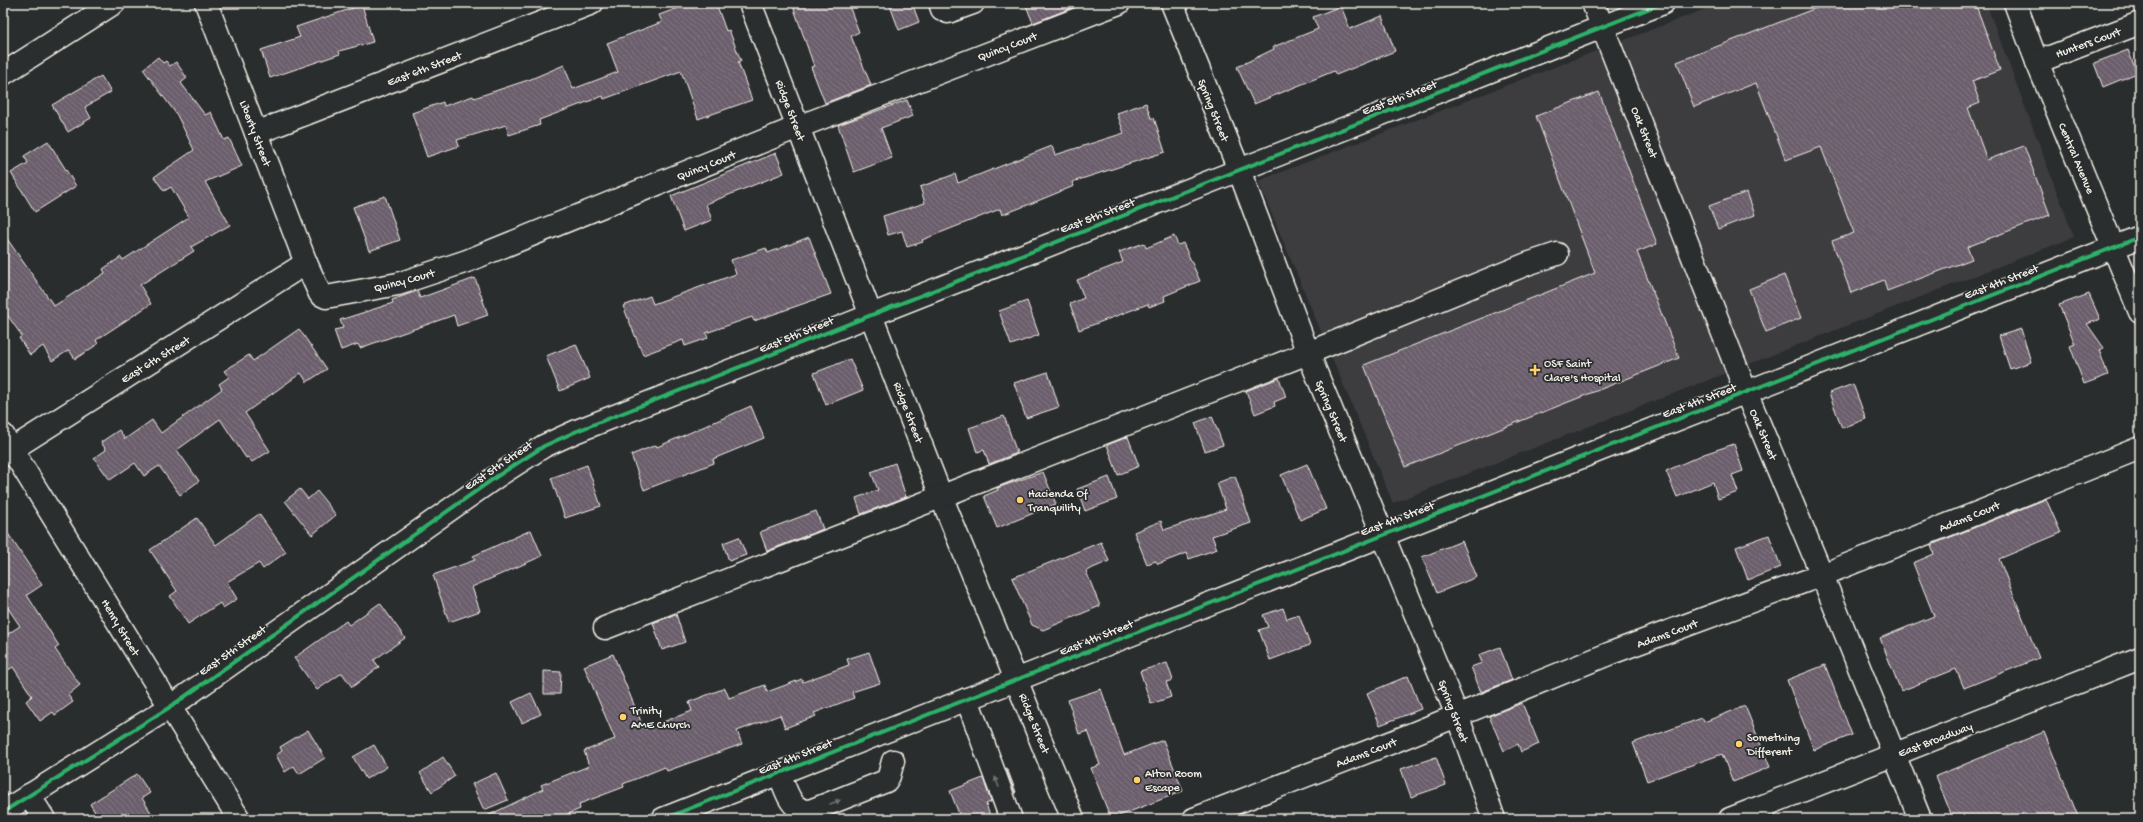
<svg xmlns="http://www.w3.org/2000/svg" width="2143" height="822" font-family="'Gochi Hand',sans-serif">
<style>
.built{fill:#3e3c41}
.building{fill:url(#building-back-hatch);stroke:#f4f1e8}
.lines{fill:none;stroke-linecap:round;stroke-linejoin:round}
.minor-casing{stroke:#f4f1e8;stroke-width:25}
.minor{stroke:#2a2d2e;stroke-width:22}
.cycleway-casing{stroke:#2a2d2e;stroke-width:6}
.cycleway{stroke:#2db169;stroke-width:4}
.oneway{fill:#71726f}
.poi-dot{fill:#ffd166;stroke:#2a2d2e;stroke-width:1.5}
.labels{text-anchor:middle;stroke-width:3.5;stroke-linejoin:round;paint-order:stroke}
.street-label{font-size:12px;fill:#f4f1e8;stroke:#2a2d2e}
.poi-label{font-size:12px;fill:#f4f1e8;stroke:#2a2d2e;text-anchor:start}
</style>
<defs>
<pattern id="building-back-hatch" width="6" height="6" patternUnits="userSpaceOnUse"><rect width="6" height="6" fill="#6c5f6d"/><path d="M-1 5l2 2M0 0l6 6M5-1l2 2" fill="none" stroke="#827682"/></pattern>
</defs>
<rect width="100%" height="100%" fill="#2a2d2e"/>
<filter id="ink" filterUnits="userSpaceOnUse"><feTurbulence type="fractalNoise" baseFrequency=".025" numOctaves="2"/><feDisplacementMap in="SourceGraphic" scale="8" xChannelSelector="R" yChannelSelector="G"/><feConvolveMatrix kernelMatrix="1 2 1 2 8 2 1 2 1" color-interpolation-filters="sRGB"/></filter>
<g filter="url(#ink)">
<!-- built -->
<polygon class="built" points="1721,3 1986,3 2074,237 1393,503 1258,181"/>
<!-- building -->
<g class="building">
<polygon points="692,3 716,3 726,31 729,30 741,61 738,62 752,100 698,119 681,71 604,99 603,96 539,120 540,125 509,135 506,125 457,140 459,146 427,157 412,113 443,102 444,106 473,96 474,98 531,79 564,65 573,89 618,72 607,43 662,22 659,15"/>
<polygon points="792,3 848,3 859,32 851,36 871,85 825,103 811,67 814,66"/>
<polygon points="889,3 912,3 919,22 899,30"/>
<polygon points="1025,3 1084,3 1033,23"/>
<polygon points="1829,3 1975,3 2000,70 1972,81 1980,103 1968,108 1987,160 2024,146 2050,215 1967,247 1972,259 1887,291 1884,280 1851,293 1832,241 1854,233 1821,147 1786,160 1756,83 1694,107 1677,62"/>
<polygon points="362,5 373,42 339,51 340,54 270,78 261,50 300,37 296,27"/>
<polygon points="1341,6 1350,29 1382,16 1395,51 1336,75 1334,71 1254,104 1237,67 1274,49 1273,47 1318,29 1313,17"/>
<polygon points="2128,50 2137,73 2103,87 2094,63"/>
<polygon points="158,57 163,63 166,61 170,66 176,62 187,78 181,83 205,115 211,112 224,140 229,138 242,166 205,182 230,225 191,247 194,251 140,285 151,304 96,340 98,344 75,359 69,350 52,361 43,346 30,355 19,338 22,336 3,309 3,233 54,306 105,273 103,269 121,257 123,260 189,217 171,187 164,191 154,177 194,150 177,115 143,69"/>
<polygon points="101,76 111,92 85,107 91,118 68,132 52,105"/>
<polygon points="1599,92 1657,244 1637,252 1679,358 1405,467 1364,365 1595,273 1536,116"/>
<polygon points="907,100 913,116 881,128 892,158 854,172 838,125"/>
<polygon points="1146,103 1151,118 1154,118 1165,152 1072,182 1074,186 1030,204 1002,215 1000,209 922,240 923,242 907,247 902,231 888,235 883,216 925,203 920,187 955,174 958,183 1052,146 1055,155 1124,133 1117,113"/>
<polygon points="48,141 76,186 35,212 11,173 28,163 24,156"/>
<polygon points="776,153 784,173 706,204 712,220 684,231 671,196"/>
<polygon points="1747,192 1755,215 1718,229 1709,206"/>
<polygon points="385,196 400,240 369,251 353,207"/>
<polygon points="1174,236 1178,245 1183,243 1200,281 1164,296 1165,301 1149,307 1148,304 1079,330 1070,304 1084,298 1077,280 1123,262 1119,252 1144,243 1146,248"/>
<polygon points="809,237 831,294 754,321 752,317 706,333 708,338 685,346 683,340 643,355 623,306 650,296 653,304 736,274 731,260 766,248 768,253"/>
<polygon points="1784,275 1801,318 1766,332 1749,289"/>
<polygon points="475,278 488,315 457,326 454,315 360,348 358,344 341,350 334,330 343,328 340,320 393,303 392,300 417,291 420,298"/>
<polygon points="2089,294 2100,319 2087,324 2104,348 2099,350 2108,375 2084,384 2070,346 2075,344 2059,305"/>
<polygon points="1027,301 1039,335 1011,345 999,311"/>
<polygon points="299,329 327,369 307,382 301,373 245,413 270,451 252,462 248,457 246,458 220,419 177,450 199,481 180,495 159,466 144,476 135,463 110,480 94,458 106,450 101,442 119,430 125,439 152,420 161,433 222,389 219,384 229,377 224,371 249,355 253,361"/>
<polygon points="2021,329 2031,362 2010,369 1999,336"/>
<polygon points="576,344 590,378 560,391 546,356"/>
<polygon points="850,359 863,390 826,405 814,373"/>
<polygon points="1048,372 1059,407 1026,418 1014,383"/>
<polygon points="1279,378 1286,397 1274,402 1275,406 1255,414 1246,391"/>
<polygon points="1853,384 1866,419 1842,428 1829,393"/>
<polygon points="751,406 764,438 713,459 714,463 644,490 631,455 656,445 657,447"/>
<polygon points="1004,416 1017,453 989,464 984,450 977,452 969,428"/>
<polygon points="1212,416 1223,445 1205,451 1195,423"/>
<polygon points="1128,437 1139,466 1118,475 1107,445"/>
<polygon points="1734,444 1743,471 1732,475 1738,492 1718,499 1713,482 1677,497 1666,471 1704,454"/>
<polygon points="895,463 906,497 861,514 856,498 878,490 871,472"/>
<polygon points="1307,464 1326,509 1300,520 1281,475"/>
<polygon points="587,465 601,506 565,518 551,478"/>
<polygon points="1043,472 1056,504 997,528 984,496 998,490 997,488"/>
<polygon points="1235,476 1251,523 1212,536 1217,549 1189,559 1187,553 1158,564 1156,561 1147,564 1134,532 1161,521 1164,530 1226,509 1217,483"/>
<polygon points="1109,477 1117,499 1085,511 1077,489"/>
<polygon points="300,489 308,499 317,491 336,515 312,535 285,501"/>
<polygon points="2046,499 2061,533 1999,559 2039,658 1964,688 1956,669 1901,691 1880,638 1934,616 1913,563 1934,554 1931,545"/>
<polygon points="816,511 823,529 767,551 760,532"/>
<polygon points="259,514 286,552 263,569 259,563 227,582 237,599 223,608 220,603 188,624 170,596 177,591 150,550 197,518 216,545"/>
<polygon points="3,526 42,585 27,595 59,646 55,649 80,685 68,695 73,702 55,715 53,712 40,721 26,701 32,696 13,667 3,673 3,637 20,626 3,601"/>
<polygon points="531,530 542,556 472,587 480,611 449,622 433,575 475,560 473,556"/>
<polygon points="1769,535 1781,567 1748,580 1736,547"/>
<polygon points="739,537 746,555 729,561 723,543"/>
<polygon points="1462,541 1477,577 1437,593 1422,557"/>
<polygon points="1101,542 1109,561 1086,571 1100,606 1043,630 1032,625 1012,578"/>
<polygon points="380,603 405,638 374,660 379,667 352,687 342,673 317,690 294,658 346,621 349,625"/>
<polygon points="1283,608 1287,619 1299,615 1310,645 1270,660 1259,630 1268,627 1263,615"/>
<polygon points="676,614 685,642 662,650 653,623"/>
<polygon points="1500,647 1512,680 1481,692 1471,667 1482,663 1479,655"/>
<polygon points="869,652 880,683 852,692 854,698 814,713 816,716 785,728 780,715 737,731 742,744 667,771 665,767 623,784 624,787 579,804 580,809 556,819 481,819 543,789 541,785 589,766 584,751 615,739 584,666 613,654 644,729 692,711 689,702 725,688 729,698 765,685 767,692 802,679 803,682 849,665 847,659"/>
<polygon points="1167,663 1173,680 1166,682 1171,697 1151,704 1140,671"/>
<polygon points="1825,665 1852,735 1814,750 1787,680"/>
<polygon points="544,671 561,672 560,694 544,694"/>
<polygon points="1408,676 1421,709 1380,725 1367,693"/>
<polygon points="1101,689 1124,755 1163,740 1183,791 1111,819 1091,768 1100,765 1088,731 1079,734 1068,700"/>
<polygon points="531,693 541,714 522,723 512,702"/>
<polygon points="1522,703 1539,744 1521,752 1518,744 1504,751 1489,716"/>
<polygon points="1745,706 1770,767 1733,782 1722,754 1647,781 1633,743 1702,718 1704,722"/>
<polygon points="308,730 325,758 299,774 294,766 285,772 276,755 282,751 280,747"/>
<polygon points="2044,732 2079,819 1953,819 1936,776"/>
<polygon points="374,745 387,767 366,779 353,757"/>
<polygon points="443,757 455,776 432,792 420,773"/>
<polygon points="1436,757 1446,785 1411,797 1401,769"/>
<polygon points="1006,768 1007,768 1016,792 1015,793"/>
<polygon points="496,773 508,800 484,810 472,784"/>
<polygon points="137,774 150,793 142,798 155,819 99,819 90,804"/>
<polygon points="983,778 991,802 986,804 991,819 961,819 950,791"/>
</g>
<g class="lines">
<defs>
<g id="minor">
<polyline points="206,3 306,263 320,294 326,297 398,284 467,261 798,127 1119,3"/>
<polyline points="750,3 941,496 1073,819"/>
<polyline points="940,3 942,9 948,12 973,3"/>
<polyline points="1172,3 1239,170 1308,353 1457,715 1494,819"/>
<polyline points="1593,3 1746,392 1822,575 1920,819"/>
<polyline points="2015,3 2037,62 2140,312"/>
<polyline points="2037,62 2140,23"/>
<polyline points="3,74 114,3"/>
<polyline points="256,133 592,3"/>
<polyline points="3,435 239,819"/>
<polyline points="3,455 306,263"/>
<polyline points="605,628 1308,353 1527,264 1557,254"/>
<polyline points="967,699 1011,819"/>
<path d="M779,773C786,789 790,812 810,811L886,781L889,776L893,761"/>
<polyline points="29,795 44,819"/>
<polyline points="3,812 170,707 496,477 544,446 577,431 1663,3"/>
<polyline points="663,819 2140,237"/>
<polyline points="1194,819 1395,741 1611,653 1822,575 2140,448"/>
<polyline points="1730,819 2140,658"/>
</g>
</defs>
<!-- minor casing -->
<use href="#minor" class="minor-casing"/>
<!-- minor -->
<use href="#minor" class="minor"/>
<defs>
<g id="cycleway">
<polyline points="3,812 170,707 496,477 544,446 577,431 1663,3"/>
<polyline points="663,819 2140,237"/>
</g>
</defs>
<!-- cycleway casing -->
<use href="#cycleway" class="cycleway-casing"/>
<!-- cycleway -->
<use href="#cycleway" class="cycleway"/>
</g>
<!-- one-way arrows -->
<defs><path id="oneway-solid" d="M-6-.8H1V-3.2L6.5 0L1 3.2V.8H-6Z"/></defs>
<g class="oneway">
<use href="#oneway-solid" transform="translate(997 782) rotate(-110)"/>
<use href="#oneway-solid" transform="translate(835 802) rotate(-21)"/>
</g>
</g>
<!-- markers -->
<g class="poi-dot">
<path d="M1533 364h4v4h4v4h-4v4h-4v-4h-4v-4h4z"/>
<circle cx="1020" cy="500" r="4"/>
<circle cx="623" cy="717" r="4"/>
<circle cx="1739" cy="744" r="4"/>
<circle cx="1137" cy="780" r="4"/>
</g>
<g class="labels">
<!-- street labels -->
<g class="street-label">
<text transform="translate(2088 42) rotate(-20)" y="4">Hunters Court</text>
<text transform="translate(1007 46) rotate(-21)" y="4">Quincy Court</text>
<text transform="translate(424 68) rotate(-21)" y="4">East 6th Street</text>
<text transform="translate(1399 97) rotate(-21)" y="4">East 5th Street</text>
<text transform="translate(791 110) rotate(69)" y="4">Ridge Street</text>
<text transform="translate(1214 110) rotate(68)" y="4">Spring Street</text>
<text transform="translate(1645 132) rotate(68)" y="4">Oak Street</text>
<text transform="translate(256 133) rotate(69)" y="4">Liberty Street</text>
<text transform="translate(2077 158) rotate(67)" y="4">Central Avenue</text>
<text transform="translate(706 165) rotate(-22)" y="4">Quincy Court</text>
<text transform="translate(1097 215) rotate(-21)" y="4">East 5th Street</text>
<text transform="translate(404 280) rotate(-15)" y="4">Quincy Court</text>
<text transform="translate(2001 281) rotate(-21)" y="4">East 4th Street</text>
<text transform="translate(796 334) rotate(-22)" y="4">East 5th Street</text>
<text transform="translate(155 359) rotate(-32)" y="4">East 6th Street</text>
<text transform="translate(1699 400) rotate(-21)" y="4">East 4th Street</text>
<text transform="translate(1332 411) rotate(67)" y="4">Spring Street</text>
<text transform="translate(909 412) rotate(69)" y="4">Ridge Street</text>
<text transform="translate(1764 434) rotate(67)" y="4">Oak Street</text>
<text transform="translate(498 465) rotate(-34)" y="4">East 5th Street</text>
<text transform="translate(1969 516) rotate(-22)" y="4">Adams Court</text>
<text transform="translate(1397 518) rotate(-21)" y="4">East 4th Street</text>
<text transform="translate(121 627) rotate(59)" y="4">Henry Street</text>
<text transform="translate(1667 633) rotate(-20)" y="4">Adams Court</text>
<text transform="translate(1096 637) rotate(-22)" y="4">East 4th Street</text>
<text transform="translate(232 650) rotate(-35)" y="4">East 5th Street</text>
<text transform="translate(1454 711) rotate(69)" y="4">Spring Street</text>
<text transform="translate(1035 723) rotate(68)" y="4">Ridge Street</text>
<text transform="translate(1935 739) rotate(-21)" y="4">East Broadway</text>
<text transform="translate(1366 752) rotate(-21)" y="4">Adams Court</text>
<text transform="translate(795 756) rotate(-22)" y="4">East 4th Street</text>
</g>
<!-- poi labels -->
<g class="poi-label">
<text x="1544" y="367">OSF Saint<tspan x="1544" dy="14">Clare's Hospital</tspan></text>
<text x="1028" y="497">Hacienda Of<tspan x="1028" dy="14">Tranquility</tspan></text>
<text x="631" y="714">Trinity<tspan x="631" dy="14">AME Church</tspan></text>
<text x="1747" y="741">Something<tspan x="1747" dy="14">Different</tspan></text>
<text x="1145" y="777">Alton Room<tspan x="1145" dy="14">Escape</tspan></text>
</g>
</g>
<!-- margin -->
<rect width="2143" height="822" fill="none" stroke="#2a2d2e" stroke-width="16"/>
<rect x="8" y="8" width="2127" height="806" fill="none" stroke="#f4f1e8" stroke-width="1.5" filter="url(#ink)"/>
</svg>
